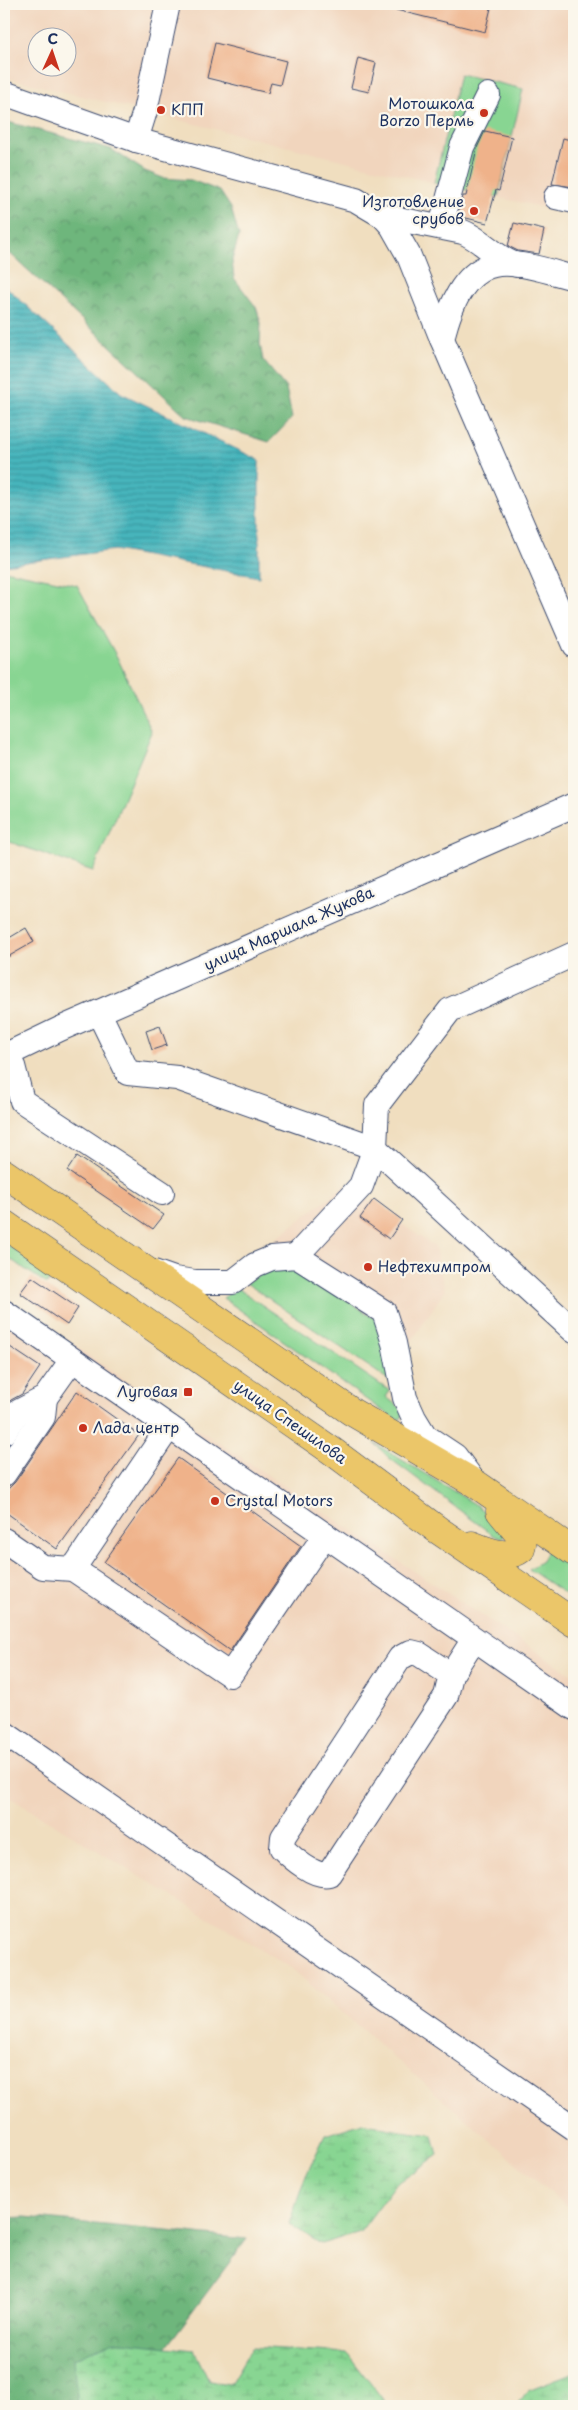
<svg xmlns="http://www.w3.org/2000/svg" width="578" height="2410" font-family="'Playpen Sans',sans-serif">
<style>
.built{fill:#f1d5bd;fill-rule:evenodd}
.green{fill:#88d592;stroke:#528278}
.forest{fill:url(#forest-crowns);stroke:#44726d}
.wetland{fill:url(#wetland-marsh);stroke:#528278}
.water{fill:url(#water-rules);stroke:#30728d}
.building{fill:#efb28a}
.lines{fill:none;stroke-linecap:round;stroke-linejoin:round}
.minor-casing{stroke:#3b496d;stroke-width:26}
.major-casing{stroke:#3b496d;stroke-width:29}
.minor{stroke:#fff;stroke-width:24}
.major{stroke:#ebc669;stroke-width:28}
.poi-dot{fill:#c8321e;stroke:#fbf7ec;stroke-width:2}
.labels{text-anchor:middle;stroke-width:4.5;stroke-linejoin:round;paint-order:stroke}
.poi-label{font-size:15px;fill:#1b2f5e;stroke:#fbf7ec;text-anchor:start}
.street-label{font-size:15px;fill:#1b2f5e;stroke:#fbf7ec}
</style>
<defs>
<pattern id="forest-crowns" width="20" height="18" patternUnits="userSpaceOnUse" patternTransform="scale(1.25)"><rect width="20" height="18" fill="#6eb67c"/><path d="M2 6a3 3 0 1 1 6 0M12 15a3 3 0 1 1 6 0" fill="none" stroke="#5a9469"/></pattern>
<pattern id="wetland-marsh" width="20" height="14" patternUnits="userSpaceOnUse" patternTransform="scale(1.25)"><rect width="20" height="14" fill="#88d592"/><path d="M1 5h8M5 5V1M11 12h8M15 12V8" fill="none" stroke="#75b780"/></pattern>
<pattern id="water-rules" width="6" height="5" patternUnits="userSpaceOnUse" patternTransform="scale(1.25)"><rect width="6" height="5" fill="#46b5bc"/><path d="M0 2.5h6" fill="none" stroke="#3a949c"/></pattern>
</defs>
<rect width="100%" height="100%" fill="#fbf7ec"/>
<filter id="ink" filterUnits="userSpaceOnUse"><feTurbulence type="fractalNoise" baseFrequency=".02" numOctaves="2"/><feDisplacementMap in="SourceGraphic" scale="10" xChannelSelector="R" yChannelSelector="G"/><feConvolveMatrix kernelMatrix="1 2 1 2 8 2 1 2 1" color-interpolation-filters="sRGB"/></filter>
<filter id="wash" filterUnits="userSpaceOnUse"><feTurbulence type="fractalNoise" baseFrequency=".0096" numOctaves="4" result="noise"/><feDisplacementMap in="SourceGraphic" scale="20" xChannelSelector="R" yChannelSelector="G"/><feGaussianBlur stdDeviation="1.12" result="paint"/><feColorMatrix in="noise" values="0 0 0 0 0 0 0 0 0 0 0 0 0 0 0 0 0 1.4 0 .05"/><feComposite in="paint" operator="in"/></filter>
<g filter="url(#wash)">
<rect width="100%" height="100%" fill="#f0debf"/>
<!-- built -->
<g class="built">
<path d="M4,4H574V214L467,191L4,77ZM38,38H68V68H38Z"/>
<polygon points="345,1185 435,1247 445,1290 407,1348 266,1246"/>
<polygon points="4,1298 207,1435 574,1676 574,2213 291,1968 4,1794"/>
</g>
<!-- green -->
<g class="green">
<polygon points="460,74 523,89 498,197 434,183"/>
<polygon points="4,570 77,585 117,657 152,732 93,871 4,840"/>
<polygon points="4,1242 54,1274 47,1284 4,1255"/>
<polygon points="296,1266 380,1322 396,1385 246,1283 267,1269"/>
<polygon points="237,1288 390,1391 386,1397 402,1409 403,1414 401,1419 395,1419 374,1405 223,1298"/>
<polygon points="374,1443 478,1506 507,1530 507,1535 499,1538 493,1535 388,1457"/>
<polygon points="549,1546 574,1563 574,1600 529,1569 542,1561"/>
</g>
<!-- forest -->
<g class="forest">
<polygon points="4,121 111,149 145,171 163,178 191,180 220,191 231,208 239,236 232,260 234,278 256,307 261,323 260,344 263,360 286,388 292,418 269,442 186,416 4,248"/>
<polygon points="25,2217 247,2239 122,2406 4,2406 4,2218"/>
</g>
<!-- wetland -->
<g class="wetland">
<polygon points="363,2123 400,2131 433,2135 438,2155 395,2185 360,2232 321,2244 289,2224 304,2180 325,2135"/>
<polygon points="114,2341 194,2350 209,2381 230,2384 252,2347 347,2353 388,2406 78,2406 73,2359"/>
<polygon points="574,2372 574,2406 517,2406 528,2390"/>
</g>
<!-- water -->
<polygon class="water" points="4,285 121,393 259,460 259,577 114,550 4,565"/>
<g id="blocks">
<!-- building -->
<g class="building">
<polygon points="393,4 492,4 485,32 392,9"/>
<polygon points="215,43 286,61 280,85 271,83 268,93 207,78"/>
<polygon points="358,58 376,63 369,92 351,88"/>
<polygon points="485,131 512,137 499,191 496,190 487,223 458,216 463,196 466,196 477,148"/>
<polygon points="563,138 574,141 574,187 552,184"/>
<polygon points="514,223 544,230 539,254 518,251 508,246"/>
<polygon points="26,928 34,942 4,959 4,941"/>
<polygon points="160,1026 167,1045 152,1050 146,1031"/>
<polygon points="77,1156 164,1215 153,1229 67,1171"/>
<polygon points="374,1199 402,1220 389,1239 360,1218"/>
<polygon points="32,1277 78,1308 67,1325 20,1293"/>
<polygon points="4,1343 40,1367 22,1394 11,1400 4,1408"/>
<polygon points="77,1391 139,1435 57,1549 4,1511 4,1493 15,1482"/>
<polygon points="178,1458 301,1546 230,1651 104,1562"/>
</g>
</g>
</g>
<g filter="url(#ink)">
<use href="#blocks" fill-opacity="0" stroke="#3b496d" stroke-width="1"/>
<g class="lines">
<defs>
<g id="minor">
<polyline points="4,93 136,140 356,200 383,216 392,226 409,256 442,339 574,645"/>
<polyline points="136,140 145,111 168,4"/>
<polyline points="556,197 574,201"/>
<path d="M383,216L463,232C483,240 496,259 517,265"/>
<polyline points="441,226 462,147 488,95"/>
<path d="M442,339C449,309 463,268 499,264C523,262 551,272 574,278"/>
<polyline points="99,1013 128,1073 177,1078 375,1148 574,1331"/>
<polyline points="4,1056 60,1029 574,805"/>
<polyline points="4,1059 13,1066 22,1101 162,1193"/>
<polyline points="296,1256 361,1186 375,1148 377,1105 450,1010 574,954"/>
<polyline points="154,1272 174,1279 195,1282 233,1282 255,1265 272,1258 296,1256 384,1312 394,1343 405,1398 414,1418 425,1436 455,1456 472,1479"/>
<polyline points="4,1312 574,1708"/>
<polyline points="169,1427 73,1569 230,1675 325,1535"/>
<polyline points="4,1432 18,1412 45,1398 72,1360"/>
<polyline points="4,1474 43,1417 45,1398"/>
<polyline points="4,1540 43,1567 73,1569"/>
<path d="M451,1675L446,1696L329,1874C315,1878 292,1858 282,1848L283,1837L400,1658L411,1652L419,1654L451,1675L474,1639"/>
<polyline points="4,1733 574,2128"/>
</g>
<g id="major">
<polyline points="4,1173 352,1412 476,1484 574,1552"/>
<polyline points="4,1224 332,1451 438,1530 574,1623"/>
<path d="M472,1545C487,1551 507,1560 521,1549L523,1539L500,1511"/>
</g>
</defs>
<!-- minor casing -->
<use href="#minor" class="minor-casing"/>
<!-- major casing -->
<use href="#major" class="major-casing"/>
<!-- minor -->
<use href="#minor" class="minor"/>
<!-- major -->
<use href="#major" class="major"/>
</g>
</g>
<!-- markers -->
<g class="poi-dot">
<circle cx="161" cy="110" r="5"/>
<circle cx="484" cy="113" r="5"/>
<circle cx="474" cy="211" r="5"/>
<circle cx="368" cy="1267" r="5"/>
<rect x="183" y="1387" width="10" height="10" rx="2.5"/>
<circle cx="83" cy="1428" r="5"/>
<circle cx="215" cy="1501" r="5"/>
</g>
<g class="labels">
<!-- poi labels -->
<g class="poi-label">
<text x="474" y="109" text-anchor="end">Мотошкола<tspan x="474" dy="17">Borzo Пермь</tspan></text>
<text x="171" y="115">КПП</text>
<text x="464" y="207" text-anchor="end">Изготовление<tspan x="464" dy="17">срубов</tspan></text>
<text x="378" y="1272">Нефтехимпром</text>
<text x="178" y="1397" text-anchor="end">Луговая</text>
<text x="93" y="1433">Лада центр</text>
<text x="225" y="1506">Crystal Motors</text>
</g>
<!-- street labels -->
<g class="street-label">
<text transform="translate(289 929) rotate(-24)" y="5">улица Маршала Жукова</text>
<text transform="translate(290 1422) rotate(35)" y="5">улица Спешилова</text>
</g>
</g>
<!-- margin -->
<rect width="578" height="2410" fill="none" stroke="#fbf7ec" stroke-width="20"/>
<!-- north arrow -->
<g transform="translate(52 52) rotate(3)"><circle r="24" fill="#fbf7ec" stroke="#a1a7b3"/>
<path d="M0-4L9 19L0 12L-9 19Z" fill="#c8321e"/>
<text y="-8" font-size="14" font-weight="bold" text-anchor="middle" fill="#1b2f5e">С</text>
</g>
</svg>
